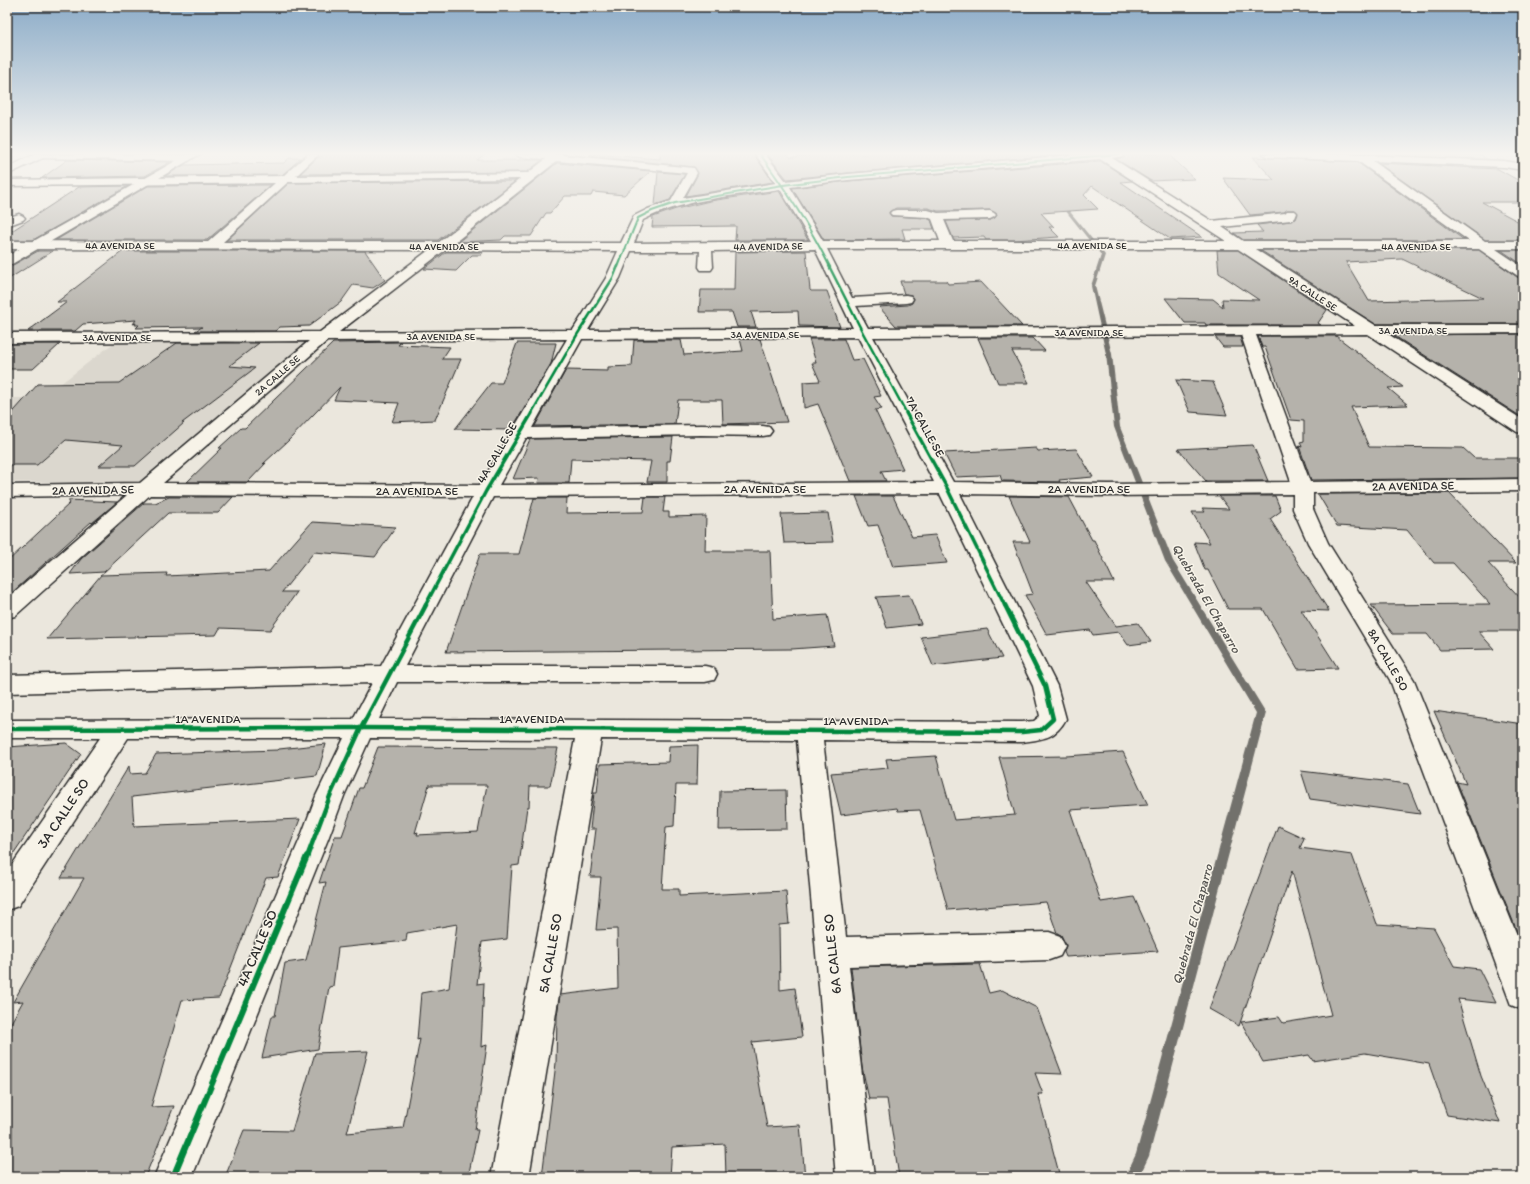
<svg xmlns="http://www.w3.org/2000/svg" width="1530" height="1184" font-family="Itim,sans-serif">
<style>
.built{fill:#dbd7ce}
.green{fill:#cbc8bf;stroke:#7b7a75}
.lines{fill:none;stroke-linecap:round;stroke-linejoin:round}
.stream{fill:#72716c;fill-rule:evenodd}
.building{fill:#b5b2ab;stroke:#2b2b2b;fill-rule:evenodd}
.minor-casing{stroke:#2b2b2b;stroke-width:3}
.major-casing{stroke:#2b2b2b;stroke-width:3}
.minor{fill:#f7f3e8;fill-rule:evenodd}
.major{fill:#f7f3e8;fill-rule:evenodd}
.cycleway-far4-casing{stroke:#f7f3e8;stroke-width:3.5}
.cycleway-far3-casing{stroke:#f7f3e8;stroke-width:4}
.cycleway-far2-casing{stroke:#f7f3e8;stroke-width:5.5}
.cycleway-far1-casing{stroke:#f7f3e8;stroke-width:7}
.cycleway-casing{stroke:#f7f3e8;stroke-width:8}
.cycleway-far4{stroke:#00873e;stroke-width:2}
.cycleway-far3{stroke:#00873e;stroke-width:2.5}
.cycleway-far2{stroke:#00873e;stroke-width:3.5}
.cycleway-far1{stroke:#00873e;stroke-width:4.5}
.cycleway{stroke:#00873e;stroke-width:6}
.labels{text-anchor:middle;stroke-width:3;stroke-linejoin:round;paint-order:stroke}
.far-street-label{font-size:10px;fill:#2b2b2b;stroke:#f7f3e8}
.street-label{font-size:12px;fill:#2b2b2b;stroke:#f7f3e8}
.water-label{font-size:13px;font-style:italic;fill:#555451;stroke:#f7f3e8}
.near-street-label{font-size:14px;fill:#2b2b2b;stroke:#f7f3e8}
</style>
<rect width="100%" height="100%" fill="#ebe7dd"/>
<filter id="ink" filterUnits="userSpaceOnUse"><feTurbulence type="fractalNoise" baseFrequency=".025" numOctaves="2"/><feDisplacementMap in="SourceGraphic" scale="8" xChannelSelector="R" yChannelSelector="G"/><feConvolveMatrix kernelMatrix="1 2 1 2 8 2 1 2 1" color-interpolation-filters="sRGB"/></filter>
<g filter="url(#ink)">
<!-- built -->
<polygon class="built" points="307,341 137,483 7,482 7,398 42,398 115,342"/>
<!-- green -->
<polygon class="green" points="1344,154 1480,154 1488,160"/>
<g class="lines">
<!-- stream -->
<g class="stream">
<polygon points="905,154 909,154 907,161 948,177 945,178 904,162"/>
<polygon points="1061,203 1063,203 1105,255 1095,286 1112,354 1120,427 1173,561 1266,713 1149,1156 1139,1177 1125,1177 1136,1154 1256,713 1165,561 1114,427 1106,354 1091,286 1101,255 1061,205"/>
</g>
</g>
<!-- building -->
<g class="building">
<polygon points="324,154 485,154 477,160 542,160 527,172 300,174 318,157 321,157"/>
<polygon points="591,154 660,159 660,154 754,154 773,182 686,196 698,174 694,167 589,156"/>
<polygon points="767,154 788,154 790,157 857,154 1067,154 848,173 787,179"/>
<polygon points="1125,154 1169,155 1195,179 1151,181 1116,159 1123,157"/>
<polygon points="1253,157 1357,162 1464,240 1243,240 1234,233 1263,232 1257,225 1291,221 1296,219 1298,214 1295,210 1287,210 1284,212 1250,215 1223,178 1274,180"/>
<polygon points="289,158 301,158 282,175 165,176 184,165 284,163"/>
<polygon points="67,160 170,162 145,176 42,178"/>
<polygon points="1100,161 1132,181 1121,182 1202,237 1170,239 1092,186 1084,195 1098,209 1041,213 1054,227 1049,227 1059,237 1014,240 986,240 984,237 953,238 946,221 990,220 995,218 997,214 990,210 938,211 928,208 896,208 889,212 891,216 927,218 931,220 934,229 902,229 905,239 824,240 792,188 848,181"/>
<polygon points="557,163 651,171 624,195 593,192 591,196 565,196 550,213 546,213 531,236 505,236 501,240 458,242"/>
<polygon points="1378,163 1498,169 1523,183 1523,202 1482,202 1523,224 1523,240 1485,240"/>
<polygon points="658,172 685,174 670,200 655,205"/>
<polygon points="516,181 438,240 227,240 289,183"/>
<polygon points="271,185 207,240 56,240 148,186"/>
<polygon points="128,186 33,240 7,240 7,234 79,187"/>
<polygon points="779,191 808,240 735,240 736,226 652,227 653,217 676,209 710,201"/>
<polygon points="1217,250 1238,250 1327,310 1318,323 1321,325 1206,325 1205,323 1185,323 1165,298 1213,299 1223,307 1222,299 1259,300 1219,273"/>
<path d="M1260,250H1479L1517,277L1523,278V324H1375ZM1402,259L1483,298L1369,301L1346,262Z"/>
<polygon points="1501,250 1523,250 1523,265"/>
<polygon points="38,251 53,251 7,280 7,266 13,265"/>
<polygon points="123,251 365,251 385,280 373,288 353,285 341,302 309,326 280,327 275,331 195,331 202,327 136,328 139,325 135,325 136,323 133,324 136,320 83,324 75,331 28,331 67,302 57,302"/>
<polygon points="806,251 810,290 811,291 827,291 840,327 799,326 798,311 751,312 756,327 737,327 732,312 699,312 701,290 734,290 735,252"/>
<polygon points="446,252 483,252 481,255 472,255 456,271 424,269"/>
<polygon points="900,281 946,281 948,284 981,282 1022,326 896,326 879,307 908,305 912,303 914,298 911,295 904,294"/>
<polygon points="1523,334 1523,418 1393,335"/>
<polygon points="1258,336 1336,336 1403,387 1388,388 1408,405 1351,407 1369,447 1463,448 1474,458 1523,458 1523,478 1311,480 1299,446 1302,447 1300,442 1304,441 1304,421 1291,420 1265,347 1262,347"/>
<polygon points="1215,337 1240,337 1243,347 1223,347"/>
<polygon points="978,338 1033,338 1045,351 1012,351 1029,383 998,383"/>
<polygon points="740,339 760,339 787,422 723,424 722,400 678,400 675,424 535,426 566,370 608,371 608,367 632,366 634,340 681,340 684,355 743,351"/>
<polygon points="809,339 844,339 852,360 863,359 881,396 874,397 882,409 875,410 903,469 881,471 886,481 850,481 818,404 804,408 803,382 820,381 812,363 816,363"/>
<polygon points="401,342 398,345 450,347 442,359 461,359 435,420 392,422 399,403 334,400 340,387 288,441 263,464 266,463 248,482 187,482 222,448 219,448 241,428 245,428 333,343"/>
<polygon points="177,343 259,343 229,366 255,368 182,423 184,423 135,466 99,466 123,445 66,440 37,465 7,465 7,419 38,384 119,383"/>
<polygon points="517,343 556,343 551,364 511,430 455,429 491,383 502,383"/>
<polygon points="10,344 60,344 33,369 7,369 7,347"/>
<polygon points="1176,380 1213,382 1227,415 1190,412"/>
<polygon points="673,437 670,461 667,461 667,482 647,482 651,461 571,459 569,483 538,483 539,478 513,479 530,439"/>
<polygon points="1253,445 1268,481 1206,481 1178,449"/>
<polygon points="1036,448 1038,451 1076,449 1093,477 1059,480 1060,482 1002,481 1000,475 956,477 944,453"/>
<polygon points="1449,493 1516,563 1488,563 1523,601 1523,631 1478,631 1494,649 1440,650 1427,634 1393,634 1371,605 1490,604 1453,563 1434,563 1407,530 1337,526 1318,494"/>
<polygon points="856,496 893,496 912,537 935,535 947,563 893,567 878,525 868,526"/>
<polygon points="1009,496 1069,497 1092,540 1094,540 1114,582 1086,582 1116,626 1138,623 1151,642 1128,645 1119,632 1093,635 1090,630 1047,635 1025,595 1033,594 1013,542 1030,542"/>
<polygon points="1219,496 1275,496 1281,511 1270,519 1329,611 1301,610 1338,668 1298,669 1263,609 1228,609 1208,570 1205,570 1194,542 1210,543 1192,512 1205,512 1202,508 1229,509"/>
<polygon points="169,497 233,497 218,513 168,513 104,572 70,574 81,559 144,503 155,503"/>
<polygon points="645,497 665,497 663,512 669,512 669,517 706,516 705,551 770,551 773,619 827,615 834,646 792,649 446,652 480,554 519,554 534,498 567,498 566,513 643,512"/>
<polygon points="68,500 117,502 92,523 91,522 7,597 7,562 70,503"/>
<polygon points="828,513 833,542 784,543 781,514"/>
<polygon points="312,522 396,527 375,557 314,552 282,592 297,592 270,630 220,628 216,635 47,639 101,575 167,573 166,576 269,571"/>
<polygon points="909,595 921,624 887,628 876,597"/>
<polygon points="987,629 1002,658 933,666 921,637"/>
<polygon points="1434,711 1523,724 1523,946 1457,782 1466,784"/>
<polygon points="66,743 81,754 7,863 7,747"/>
<polygon points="326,744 317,776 132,797 134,826 300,819 278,877 266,878 219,998 182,1000 151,1107 174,1106 145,1177 7,1177 7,1030 23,1001 13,1002 84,878 61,878 129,766 130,774 145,773 156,754 278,750 279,749"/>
<polygon points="698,745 697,785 676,785 674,826 666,827 662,889 679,889 679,896 786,891 789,924 779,925 780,990 795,988 802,1037 752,1042 767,1127 800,1125 805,1177 726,1177 725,1144 672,1147 670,1177 542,1177 556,1063 557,1016 560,995 618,988 617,929 596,930 601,877 590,877 596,829 590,829 594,793 597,793 600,764 668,762 669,746"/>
<path d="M378,747L558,748L550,786H530L529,807H527L519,865L512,866L507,939L482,942L477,984L484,983L481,1047L487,1045L475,1130H478L468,1177H225L244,1130L292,1131L315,1053L368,1051L347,1133L403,1128L420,1039L417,1040L421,993L449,988L457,924L407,933L406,941L338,948L333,986L329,987L318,1049L262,1058L272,1016H275L285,963L306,960L326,882L319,883L335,836H342L359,788H362ZM429,785H487L478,832L417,835L418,832L415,833Z"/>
<polygon points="1123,752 1148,805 1070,810 1101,902 1134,897 1158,951 1066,957 1064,952 1066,945 1061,935 1057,933 1046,902 948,910 920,810 898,811 897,808 841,815 831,773 888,768 886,759 936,756 954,820 1015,815 999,757 1066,756"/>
<polygon points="1301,771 1408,784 1420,814 1310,799"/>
<polygon points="786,790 787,829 719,830 720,791"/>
<polygon points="1278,826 1304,838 1300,848 1352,855 1377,924 1434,928 1454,966 1479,969 1496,1003 1458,999 1481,1076 1500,1123 1447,1115 1429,1064 1365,1053 1313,1061 1309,1055 1263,1062 1241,1022 1279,1017 1283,1023 1331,1015 1292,871 1239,1026 1209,1009"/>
<polygon points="980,964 989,993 1002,990 1037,1008 1062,1074 1035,1073 1043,1094 1038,1094 1060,1177 899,1177 887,1099 869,1099 862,1067 851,967"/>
</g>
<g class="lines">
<defs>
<g id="minor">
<polygon points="36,154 188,155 193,158 188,161 40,158 36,157"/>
<path d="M308,154H319L296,176L528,173L546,159L520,157L515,154H564L563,155L694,168L697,173L683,198L776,183L755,154H765L786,181L848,174L1084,154H1124L1123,156L1112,158L1212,221L1285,213L1287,211H1295L1297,213L1295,218L1291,220L1222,227L1243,241H1469L1358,161L1268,157L1263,154H1338L1504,161L1523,164V170L1504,167L1373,161L1485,241H1523V249H1496L1523,267V277L1518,276L1479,249H1255L1375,325H1523V333L1388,334L1523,420V433L1517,432L1368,334L1256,335L1310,482L1523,479V491L1313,493V509L1328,543L1414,680L1523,950V1010L1511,1005L1507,994L1390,680L1308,543L1293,509V494L1109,496L960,494L1057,686L1066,719C1055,739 1043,739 1022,742L823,740L846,937L1049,932L1060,936L1065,946L1060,956L1049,960L849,966L874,1177H836L797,740L601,739L529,1177H491L575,739L370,738L344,796L328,839L192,1177H154L300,839L316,796L344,738H128L18,906L7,910V872L100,738H7V720L353,719L372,683L7,693V675L381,666L473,497L150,495L15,616L7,618V599L127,495L7,497V485L140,483L309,341L7,343V333L320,332L429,250L7,249V241L208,242L275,183L7,186V180L283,176ZM1100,159L1226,241H953L944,220L990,219L994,217L996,215L994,213L990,211L938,213L928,210H896L892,211L890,213L892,215L927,217L932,219L940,241H823L790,187L848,180ZM557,161L687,173L671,201L648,209L634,216L621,243H454ZM520,179L439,242H223L288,182ZM780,189L811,241L634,243L643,220C685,199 734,196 780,189ZM815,249L853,328L588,330L620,278L631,251H700L699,267L701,270H711L713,267L712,251ZM827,249H1238L1355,326L868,328L856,306L906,303L911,302L913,299L911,296L906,295L852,298ZM445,250L618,251L606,278L573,330L339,332ZM1241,335L1291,482L1109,484L953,482L873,337ZM858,337L934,482L499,485L526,438L701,435L763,436L769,435L772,431L769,427L763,426L701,425L532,428L582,339ZM567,339L480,485L163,483L327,341ZM940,494L1033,686L1040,716L1034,721L1022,722L379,719L397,682H705L714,680L717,674L714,668L705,666H405L493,497Z"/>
<polygon points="19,214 23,216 25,218 23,220 7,226 7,218"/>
</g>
<g id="major">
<polygon points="35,154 48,154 47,156 7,175 7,168"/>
<polygon points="188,154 200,154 12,264 7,265 7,256"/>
</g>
</defs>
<!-- minor casing -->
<use href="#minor" class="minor-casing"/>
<!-- major casing -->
<use href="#major" class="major-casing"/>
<!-- minor -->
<use href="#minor" class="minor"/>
<!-- major -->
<use href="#major" class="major"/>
<defs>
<g id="cycleway-far4">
<path d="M760,154C786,190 810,227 830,267"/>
<polyline points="618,267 638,218 652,211 675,203 783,185 848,177 1119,154"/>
</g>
<g id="cycleway-far3">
<polyline points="829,266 863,333 907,414"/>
<polyline points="531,414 577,335 613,278 618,266"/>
</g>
<g id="cycleway-far2">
<polyline points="906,413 947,488 1005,606"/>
<polyline points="425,606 486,491 532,413"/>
</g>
<g id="cycleway-far1">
<polyline points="7,729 361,728 1022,732 1041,730 1053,719 1045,686 1005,605"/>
<polyline points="307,857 330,796 361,728 426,605"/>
</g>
<polyline id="cycleway" points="173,1177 307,856"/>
</defs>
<!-- cycleway-far4 casing -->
<use href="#cycleway-far4" class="cycleway-far4-casing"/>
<!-- cycleway-far3 casing -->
<use href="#cycleway-far3" class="cycleway-far3-casing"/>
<!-- cycleway-far2 casing -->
<use href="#cycleway-far2" class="cycleway-far2-casing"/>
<!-- cycleway-far1 casing -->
<use href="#cycleway-far1" class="cycleway-far1-casing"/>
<!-- cycleway casing -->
<use href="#cycleway" class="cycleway-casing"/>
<!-- cycleway-far4 -->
<use href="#cycleway-far4" class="cycleway-far4"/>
<!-- cycleway-far3 -->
<use href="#cycleway-far3" class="cycleway-far3"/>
<!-- cycleway-far2 -->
<use href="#cycleway-far2" class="cycleway-far2"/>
<!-- cycleway-far1 -->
<use href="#cycleway-far1" class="cycleway-far1"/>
<!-- cycleway -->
<use href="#cycleway" class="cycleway"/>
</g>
</g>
<!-- sky -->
<linearGradient id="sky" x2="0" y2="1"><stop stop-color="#8cacc8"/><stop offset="0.48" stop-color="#f6f4f0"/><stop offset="1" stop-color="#f6f4f0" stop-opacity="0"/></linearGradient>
<rect width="1530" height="320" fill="url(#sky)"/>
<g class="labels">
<!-- far-street labels -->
<g class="far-street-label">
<text x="120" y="249">4A AVENIDA SE</text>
<text x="1092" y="249">4A AVENIDA SE</text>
<text x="444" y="250">4A AVENIDA SE</text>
<text transform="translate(768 246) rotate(-1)" y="4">4A AVENIDA SE</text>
<text x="1416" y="250">4A AVENIDA SE</text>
<text transform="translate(1313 293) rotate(33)" y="4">9A CALLE SE</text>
<text x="1413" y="334">3A AVENIDA SE</text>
<text x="1089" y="336">3A AVENIDA SE</text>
<text x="765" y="338">3A AVENIDA SE</text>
<text x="441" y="340">3A AVENIDA SE</text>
<text x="117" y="341">3A AVENIDA SE</text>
<text transform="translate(277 375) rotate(-41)" y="4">2A CALLE SE</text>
</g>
<!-- street labels -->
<g class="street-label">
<text transform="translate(925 427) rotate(61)" y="4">7A CALLE SE</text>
<text transform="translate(497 453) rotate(-60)" y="4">4A CALLE SE</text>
<text transform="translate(1413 486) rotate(-1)" y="4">2A AVENIDA SE</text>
<text x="765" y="493">2A AVENIDA SE</text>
<text x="1089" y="493">2A AVENIDA SE</text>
<text transform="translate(93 490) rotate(-1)" y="4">2A AVENIDA SE</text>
<text x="417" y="495">2A AVENIDA SE</text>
<text transform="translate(1388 660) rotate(60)" y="4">8A CALLE SO</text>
<text x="208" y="723">1A AVENIDA</text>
<text x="532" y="723">1A AVENIDA</text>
<text x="856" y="725">1A AVENIDA</text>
</g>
<!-- water labels -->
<g class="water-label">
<text transform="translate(1207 598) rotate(60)" y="5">Quebrada El Chaparro</text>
<text transform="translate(1192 924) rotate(-75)" y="5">Quebrada El Chaparro</text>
</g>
<!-- near-street labels -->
<g class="near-street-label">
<text transform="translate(63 813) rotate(-56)" y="5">3A CALLE SO</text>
<text transform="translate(257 948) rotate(-67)" y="5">4A CALLE SO</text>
<text transform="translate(550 953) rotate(-80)" y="5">5A CALLE SO</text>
<text transform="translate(832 954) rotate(-96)" y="5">6A CALLE SO</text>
</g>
</g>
<!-- margin -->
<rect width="1530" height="1184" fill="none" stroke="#f7f3e8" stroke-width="24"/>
<rect x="12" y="12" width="1506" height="1160" fill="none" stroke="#2b2b2b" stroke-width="1.5" filter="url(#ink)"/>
</svg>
